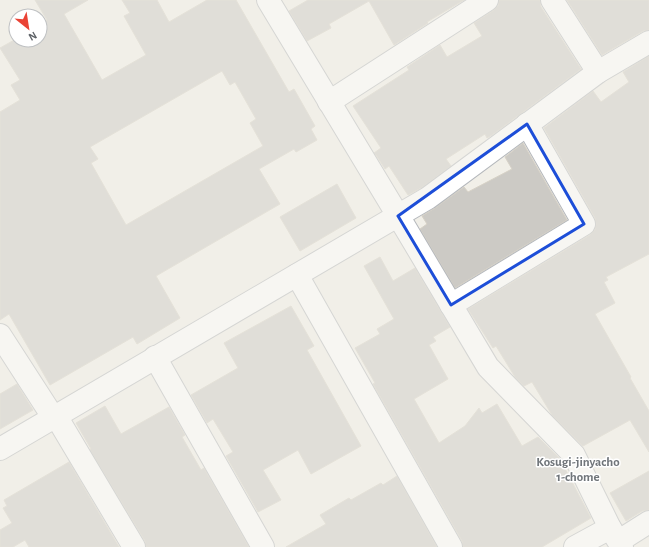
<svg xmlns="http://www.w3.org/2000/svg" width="649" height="547" font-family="'Alegreya Sans',sans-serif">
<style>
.building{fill:#cccac5;stroke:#d6d1c6;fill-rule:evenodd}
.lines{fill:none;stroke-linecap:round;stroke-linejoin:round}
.minor-casing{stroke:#b5b8bc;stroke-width:24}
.minor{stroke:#fff;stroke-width:22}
.marked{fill:none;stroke:#1d4ed8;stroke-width:3;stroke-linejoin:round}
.labels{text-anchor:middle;stroke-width:3;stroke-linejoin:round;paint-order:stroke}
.neighbourhood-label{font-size:13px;font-weight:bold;fill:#70757a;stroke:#fff}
</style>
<rect width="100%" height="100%" fill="#f1efe8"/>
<!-- building -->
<g class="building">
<path d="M35,0H88L64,14L102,80L146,55L124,16L130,13L122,0H157L169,22L207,0H236L289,92L294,89L315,126L311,129L317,140L296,152L294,149L259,169L280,204L156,276L180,318L137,344L133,337L50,385L9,314L0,320V112L20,100L11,85L20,80L0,48L16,39V40H40V24L47,20ZM222,71L230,85L235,82L256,119L250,123L263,146L126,225L91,163L98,159L90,147Z"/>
<polygon points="308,0 464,0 427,22 428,23 394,45 369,1 329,24 331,28 307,41 289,11"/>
<polygon points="499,0 540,0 541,7 581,69 492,135 487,138 485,134 446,159 451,166 421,188 408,195 389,166 385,169 376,155 374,153 381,148 353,106 409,70 407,67 440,45 447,57 482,36 474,23 494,10 498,6"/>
<polygon points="567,0 649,0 649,30 643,31 602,55"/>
<polygon points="649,56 649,254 606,277 608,280 604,282 615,303 595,314 631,377 630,378 649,411 649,452 630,420 583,446 552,415 532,382 524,386 515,377 496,346 493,348 468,309 590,235 595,230 596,224 595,218 544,128 593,91 601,102 629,82 623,72"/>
<polygon points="523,143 567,220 455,288 420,229 427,224 422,216 435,208 464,187 468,192 512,169 505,157"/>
<polygon points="337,184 356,218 300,251 280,217"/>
<polygon points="380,257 393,281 415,268 450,327 433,337 436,341 429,345 448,379 414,399 439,443 465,426 479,408 482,413 497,404 522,446 538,437 560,459 591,518 542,547 463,547 462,541 373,384 375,383 355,348 380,334 377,329 394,319 364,266"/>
<polygon points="291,306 314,346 307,350 361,446 311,474 298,450 263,470 281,500 258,512 226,456 233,452 213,419 207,423 191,395 238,368 224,343"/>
<polygon points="17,384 33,410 0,429 0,394"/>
<polygon points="105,406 121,434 169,407 185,435 182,437 201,470 204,468 249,547 146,547 145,541 90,450 91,449 76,423"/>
<polygon points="69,462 119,547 29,547 25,540 13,547 0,547 0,530 12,523 3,508 7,506 4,500"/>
<polygon points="649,471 649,510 642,511 626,521 610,493"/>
<polygon points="397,476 437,547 286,547 326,524 320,515 349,498 351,500 381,483 383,485"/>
</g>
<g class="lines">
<defs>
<g id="minor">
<polyline points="268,0 406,229 488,367 574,455 610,528 622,547"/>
<polyline points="552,0 598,72"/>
<polyline points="329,102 487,0"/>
<polyline points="297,275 451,547"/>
<polyline points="451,305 584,224 527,124"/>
<polyline points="0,335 53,417"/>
<polyline points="155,357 263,547"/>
<polyline points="56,416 134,547"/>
<polyline points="0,449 428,198 598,72 649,42"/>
<polyline points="619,541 649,522"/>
<polyline points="575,547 610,528"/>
</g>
</defs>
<!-- minor casing -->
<use href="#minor" class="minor-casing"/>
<!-- minor -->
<use href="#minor" class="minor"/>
</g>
<!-- marked area -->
<path d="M0 0H649V547H0ZM527,124L584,224L451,305L398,216Z" fill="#f1efe8" fill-opacity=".55" fill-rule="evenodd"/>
<path class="marked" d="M527,124L584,224L451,305L398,216Z"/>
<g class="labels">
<!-- neighbourhood labels -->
<g class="neighbourhood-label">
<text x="578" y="466">Kosugi-jinyacho<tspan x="578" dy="15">1-chome</tspan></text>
</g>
</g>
<!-- north arrow -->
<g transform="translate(28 28) rotate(150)"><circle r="19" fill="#ffffff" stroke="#bfc1c3"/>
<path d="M0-3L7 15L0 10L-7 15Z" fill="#ea4335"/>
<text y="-6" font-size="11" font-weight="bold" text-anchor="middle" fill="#5f6368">N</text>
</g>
</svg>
